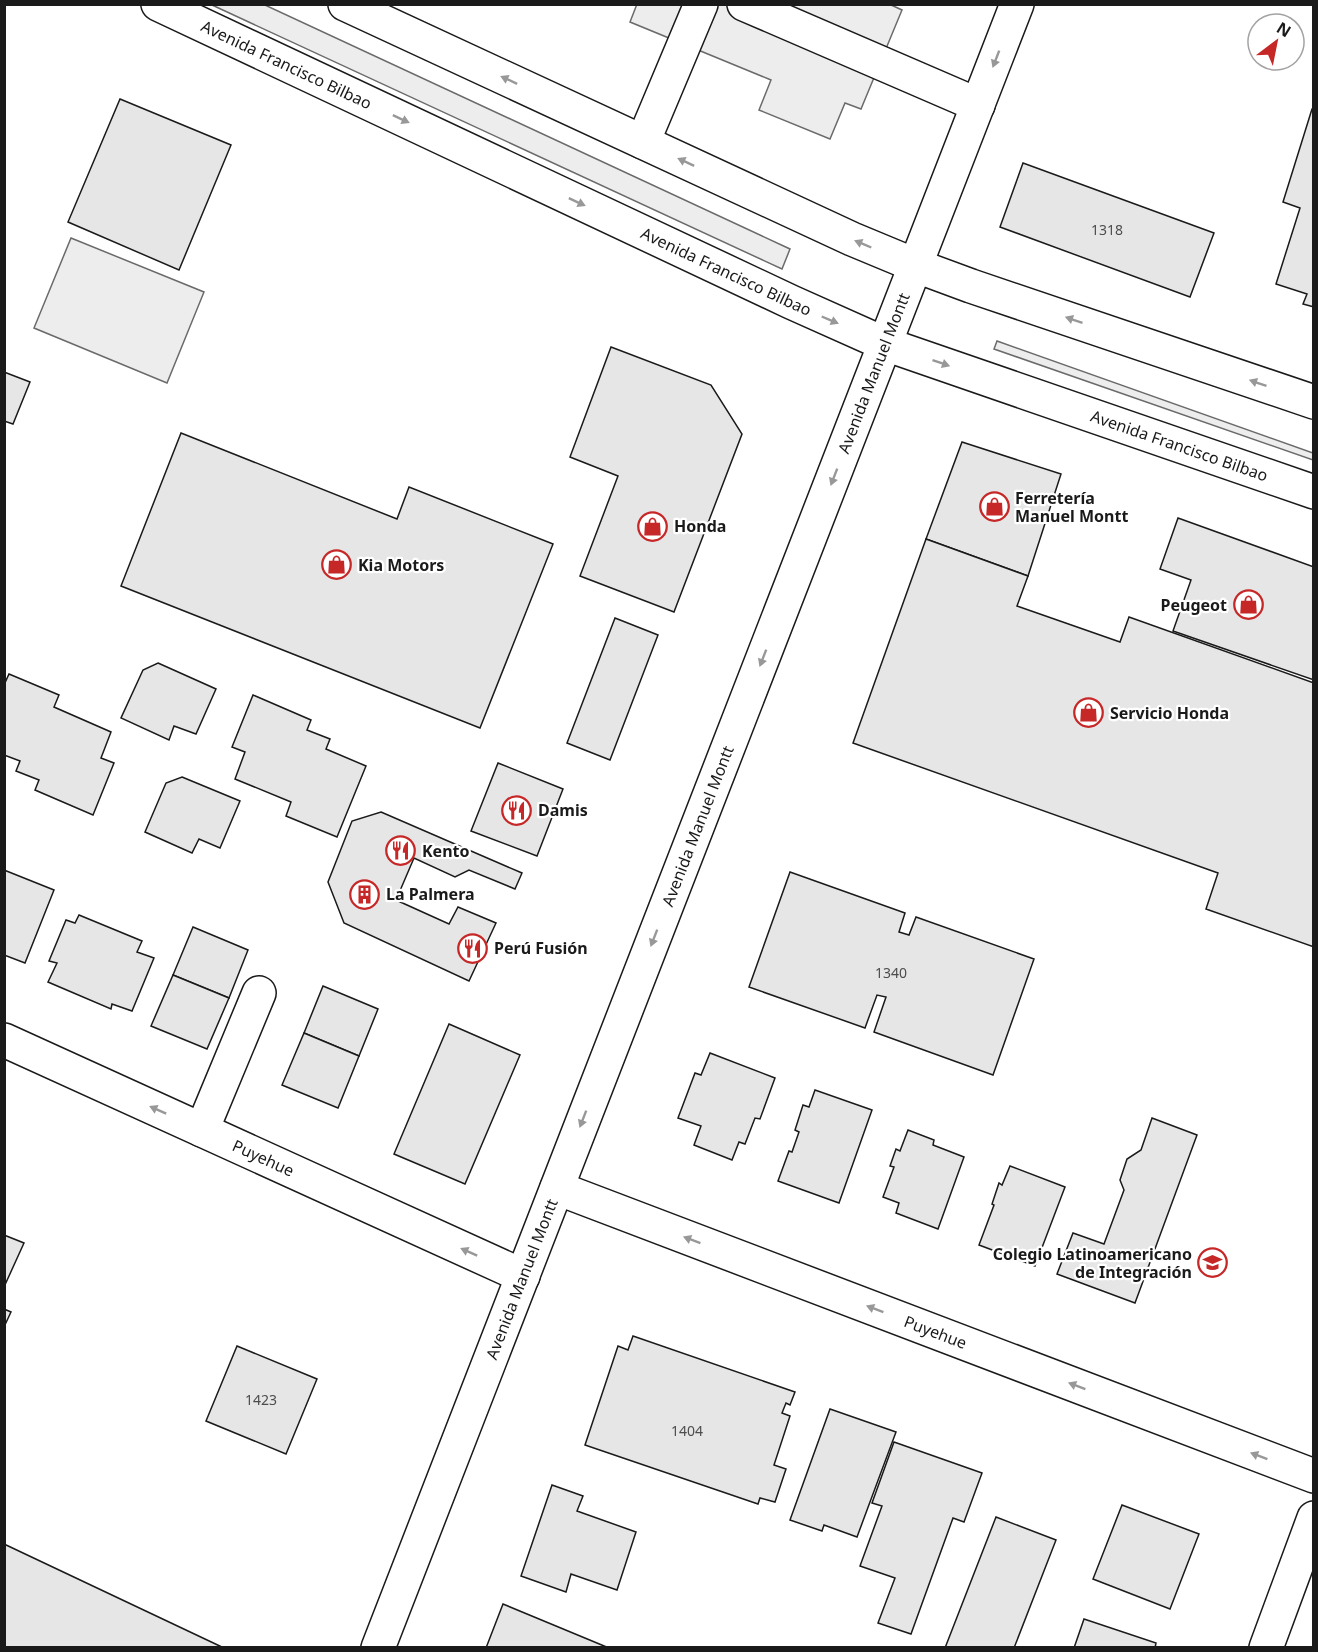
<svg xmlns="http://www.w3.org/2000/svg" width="1318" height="1652" font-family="'Noto Sans',sans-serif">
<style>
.built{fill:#ededed;stroke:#6a6a6a;stroke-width:1.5}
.building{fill:#e6e6e6;stroke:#1a1a1a;stroke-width:1.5}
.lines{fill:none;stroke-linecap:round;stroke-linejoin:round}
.minor-casing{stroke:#1a1a1a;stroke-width:36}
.major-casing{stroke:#1a1a1a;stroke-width:36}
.minor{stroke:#fff;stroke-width:33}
.major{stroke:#fff;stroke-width:33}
.oneway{fill:#989898}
.labels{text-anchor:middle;stroke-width:4.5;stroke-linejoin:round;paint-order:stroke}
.number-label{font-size:14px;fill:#4d4d4d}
.street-label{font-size:16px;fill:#1a1a1a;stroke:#fff}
.poi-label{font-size:16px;font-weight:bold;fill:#1a1a1a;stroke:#fff;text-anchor:start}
</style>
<rect width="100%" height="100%" fill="#fff"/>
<!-- built -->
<g class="built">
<polygon points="637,4 889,4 902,10 861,109 845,103 830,139 759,110 771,80 630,22"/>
<polygon points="212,5 265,5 790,249 782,269"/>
<polygon points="71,238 204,292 167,383 34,328"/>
<polygon points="997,341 1313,453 1313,460 994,349"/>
</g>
<!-- building -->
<g class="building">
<polygon points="120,99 231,145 179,270 68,222"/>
<polygon points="1312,109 1314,109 1314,307 1303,304 1307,294 1276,284 1300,208 1283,202"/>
<polygon points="1023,163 1214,233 1190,297 1000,227"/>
<polygon points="611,347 711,385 742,434 674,612 580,576 618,476 570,457"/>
<polygon points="4,372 30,382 13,424 4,421"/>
<polygon points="181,433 397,519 409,487 553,544 480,728 121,586"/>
<polygon points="962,442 1061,474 1028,576 926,539"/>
<polygon points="1178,518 1314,567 1314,680 1173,631 1191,580 1160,569"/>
<polygon points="926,539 1028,576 1017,606 1120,642 1129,617 1314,683 1314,947 1206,909 1218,873 853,743"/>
<polygon points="615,618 658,635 610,760 567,743"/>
<polygon points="158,663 216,689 196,734 174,726 169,740 121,718 143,670"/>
<polygon points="9,674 59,695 54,707 111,732 101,758 114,763 93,815 35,790 39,780 16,771 20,761 4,755 4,685"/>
<polygon points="253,695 311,720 307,730 330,739 326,749 366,766 337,837 286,816 291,802 235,779 245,752 232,747"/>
<polygon points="498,763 563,789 537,856 471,831"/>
<polygon points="182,777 240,801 220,848 199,839 192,853 145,832 166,783"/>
<polygon points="381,812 522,873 515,889 469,870 455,877 414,858 396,900 449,924 458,907 496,923 469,981 344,923 328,882 352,821"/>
<polygon points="4,870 54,890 25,963 4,955"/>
<polygon points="790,872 905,913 899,932 909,935 916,917 1034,959 993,1075 874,1032 886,997 877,995 865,1028 749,987"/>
<polygon points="79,915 142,941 137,952 154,958 132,1011 112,1004 111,1009 48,982 57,963 49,961 66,920 75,923"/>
<polygon points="193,927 248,950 229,998 173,975"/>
<polygon points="173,975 229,998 207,1049 151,1026"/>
<polygon points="323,986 378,1009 359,1056 304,1033"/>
<polygon points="449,1024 520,1055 465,1184 394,1154"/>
<polygon points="304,1033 359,1056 338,1108 282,1085"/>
<polygon points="710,1053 775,1078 760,1119 755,1118 745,1144 739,1142 732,1160 694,1145 701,1126 678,1118 695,1073 701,1075"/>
<polygon points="815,1090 872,1110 839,1203 778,1181 789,1151 792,1152 799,1132 795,1130 803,1105 809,1107"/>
<polygon points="1152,1118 1197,1135 1135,1303 1057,1274 1073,1233 1104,1244 1124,1190 1120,1180 1127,1159 1141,1150"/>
<polygon points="908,1130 934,1140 933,1145 964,1157 938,1229 896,1213 899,1203 883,1197 894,1167 890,1166 896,1149 900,1151"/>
<polygon points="1010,1166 1065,1187 1035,1266 979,1245 994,1205 992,1204 999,1183 1002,1185"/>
<polygon points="4,1235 24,1243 4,1287"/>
<polygon points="4,1309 11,1312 4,1327"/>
<polygon points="633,1336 795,1392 790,1405 786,1403 782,1413 790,1416 774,1465 786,1469 775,1502 760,1498 758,1504 585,1445 618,1346 628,1350"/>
<polygon points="237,1346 317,1379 286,1454 206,1421"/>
<polygon points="830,1409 896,1432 857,1537 824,1525 822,1531 790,1520"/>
<polygon points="894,1442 982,1473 964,1522 953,1518 911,1634 878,1623 895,1578 860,1566 882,1506 872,1503"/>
<polygon points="552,1485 583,1496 577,1511 636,1532 617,1590 571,1574 566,1592 521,1576"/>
<polygon points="1122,1505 1199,1534 1170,1609 1093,1579"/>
<polygon points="996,1517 1056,1540 1014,1648 945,1648"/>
<polygon points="4,1544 224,1648 4,1648"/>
<polygon points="503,1604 609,1648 486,1648"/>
<polygon points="1084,1619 1156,1643 1155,1648 1074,1648"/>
</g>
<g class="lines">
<defs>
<g id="minor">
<polyline points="744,4 978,105"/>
<polyline points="643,142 701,4"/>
<path id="s1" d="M4,1040L523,1276"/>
<polyline points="202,1130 259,993"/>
<path id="s2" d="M557,1188L1314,1476"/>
<polyline points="1266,1648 1314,1518"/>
</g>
<g id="major">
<path id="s3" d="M158,4L791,302L885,344L1314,492"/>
<polyline points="345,4 852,239 917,266 971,286 1314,402"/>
<path id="s4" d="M378,1648L1017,4"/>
</g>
</defs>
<!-- minor casing -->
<use href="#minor" class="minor-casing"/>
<!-- major casing -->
<use href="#major" class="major-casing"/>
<!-- minor -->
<use href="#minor" class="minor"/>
<!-- major -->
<use href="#major" class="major"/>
</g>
<!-- one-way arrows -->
<defs><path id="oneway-solid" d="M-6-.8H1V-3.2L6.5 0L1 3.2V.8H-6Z" transform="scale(1.5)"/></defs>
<g class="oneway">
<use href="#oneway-solid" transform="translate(996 59) rotate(111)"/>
<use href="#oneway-solid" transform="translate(509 80) rotate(-155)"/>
<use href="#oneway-solid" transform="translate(401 119) rotate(25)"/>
<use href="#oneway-solid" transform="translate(686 162) rotate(-155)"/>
<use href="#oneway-solid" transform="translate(577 202) rotate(25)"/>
<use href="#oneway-solid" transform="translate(863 244) rotate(-157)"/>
<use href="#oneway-solid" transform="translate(830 320) rotate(23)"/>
<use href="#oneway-solid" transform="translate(1074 320) rotate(-161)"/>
<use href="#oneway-solid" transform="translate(941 363) rotate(19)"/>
<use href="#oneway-solid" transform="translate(1258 383) rotate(-161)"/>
<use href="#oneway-solid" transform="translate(834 477) rotate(111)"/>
<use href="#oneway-solid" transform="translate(763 658) rotate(111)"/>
<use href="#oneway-solid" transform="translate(654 938) rotate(111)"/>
<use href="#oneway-solid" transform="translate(158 1110) rotate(-156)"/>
<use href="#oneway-solid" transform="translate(583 1119) rotate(111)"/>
<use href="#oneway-solid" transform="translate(692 1240) rotate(-159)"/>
<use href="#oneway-solid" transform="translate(469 1252) rotate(-156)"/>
<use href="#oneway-solid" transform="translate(875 1309) rotate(-159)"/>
<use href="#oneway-solid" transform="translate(1077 1386) rotate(-159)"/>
<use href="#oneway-solid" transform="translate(1259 1456) rotate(-159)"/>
</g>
<!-- icons -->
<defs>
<symbol id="shop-ring" viewBox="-11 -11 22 22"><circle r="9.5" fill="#fff" stroke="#c62828" stroke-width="1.5"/><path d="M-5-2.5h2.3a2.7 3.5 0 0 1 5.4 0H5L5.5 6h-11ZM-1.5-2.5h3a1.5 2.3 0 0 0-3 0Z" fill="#c62828"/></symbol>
<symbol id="restaurant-ring" viewBox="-11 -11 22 22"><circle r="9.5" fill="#fff" stroke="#c62828" stroke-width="1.5"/><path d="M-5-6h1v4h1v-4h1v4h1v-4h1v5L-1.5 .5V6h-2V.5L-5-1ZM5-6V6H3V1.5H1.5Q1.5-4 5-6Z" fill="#c62828"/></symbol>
<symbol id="building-ring" viewBox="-11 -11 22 22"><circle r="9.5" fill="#fff" stroke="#c62828" stroke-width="1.5"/><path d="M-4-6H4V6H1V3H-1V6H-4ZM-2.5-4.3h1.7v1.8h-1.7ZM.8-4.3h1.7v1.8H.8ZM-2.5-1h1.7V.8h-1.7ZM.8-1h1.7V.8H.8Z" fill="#c62828"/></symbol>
<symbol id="school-ring" viewBox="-11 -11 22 22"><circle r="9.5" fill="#fff" stroke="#c62828" stroke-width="1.5"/><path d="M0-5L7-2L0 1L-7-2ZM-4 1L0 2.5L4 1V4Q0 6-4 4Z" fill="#c62828"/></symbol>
</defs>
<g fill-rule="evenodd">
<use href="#shop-ring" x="978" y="490" width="33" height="33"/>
<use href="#shop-ring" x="636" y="510" width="33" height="33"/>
<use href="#shop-ring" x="320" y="548" width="33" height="33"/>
<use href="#shop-ring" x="1232" y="588" width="33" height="33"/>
<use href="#shop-ring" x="1072" y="696" width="33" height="33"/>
<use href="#restaurant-ring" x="500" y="794" width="33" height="33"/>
<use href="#restaurant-ring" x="384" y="834" width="33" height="33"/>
<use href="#building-ring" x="348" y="878" width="33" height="33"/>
<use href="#restaurant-ring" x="456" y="932" width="33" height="33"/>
<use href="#school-ring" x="1196" y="1246" width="33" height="33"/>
</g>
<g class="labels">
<!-- number labels -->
<g class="number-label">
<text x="1107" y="235">1318</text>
<text x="891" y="978">1340</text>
<text x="261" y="1405">1423</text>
<text x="687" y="1436">1404</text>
</g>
<!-- street labels -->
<g class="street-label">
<text dy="6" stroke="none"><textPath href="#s3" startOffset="142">Avenida Francisco Bilbao</textPath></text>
<text dy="6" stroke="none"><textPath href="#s3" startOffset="628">Avenida Francisco Bilbao</textPath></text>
<text dy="6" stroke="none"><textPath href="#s4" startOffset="1368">Avenida Manuel Montt</textPath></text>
<text dy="6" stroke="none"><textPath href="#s3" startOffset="1114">Avenida Francisco Bilbao</textPath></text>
<text dy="6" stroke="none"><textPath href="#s4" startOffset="882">Avenida Manuel Montt</textPath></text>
<text dy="6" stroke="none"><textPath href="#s1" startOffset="285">Puyehue</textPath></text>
<text dy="6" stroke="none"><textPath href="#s4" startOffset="396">Avenida Manuel Montt</textPath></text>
<text dy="6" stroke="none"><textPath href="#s2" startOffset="405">Puyehue</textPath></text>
</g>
<!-- poi labels -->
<g class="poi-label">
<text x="1015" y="504">Ferretería<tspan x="1015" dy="18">Manuel Montt</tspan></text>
<text x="674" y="532">Honda</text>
<text x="358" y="571">Kia Motors</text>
<text x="1227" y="611" text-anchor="end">Peugeot</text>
<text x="1110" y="719">Servicio Honda</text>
<text x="538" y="816">Damis</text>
<text x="422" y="857">Kento</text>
<text x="386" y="900">La Palmera</text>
<text x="494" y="954">Perú Fusión</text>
<text x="1192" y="1260" text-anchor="end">Colegio Latinoamericano<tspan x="1192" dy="18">de Integración</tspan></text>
</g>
</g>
<!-- border -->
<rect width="1318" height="1652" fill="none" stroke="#1a1a1a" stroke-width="12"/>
<!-- north arrow -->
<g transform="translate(1276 42) rotate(32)"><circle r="28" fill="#ffffff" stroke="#a3a3a3" stroke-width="1.5"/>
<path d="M0-4.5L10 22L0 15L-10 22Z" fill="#c62828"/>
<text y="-9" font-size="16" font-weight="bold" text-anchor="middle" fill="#1a1a1a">N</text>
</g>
</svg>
